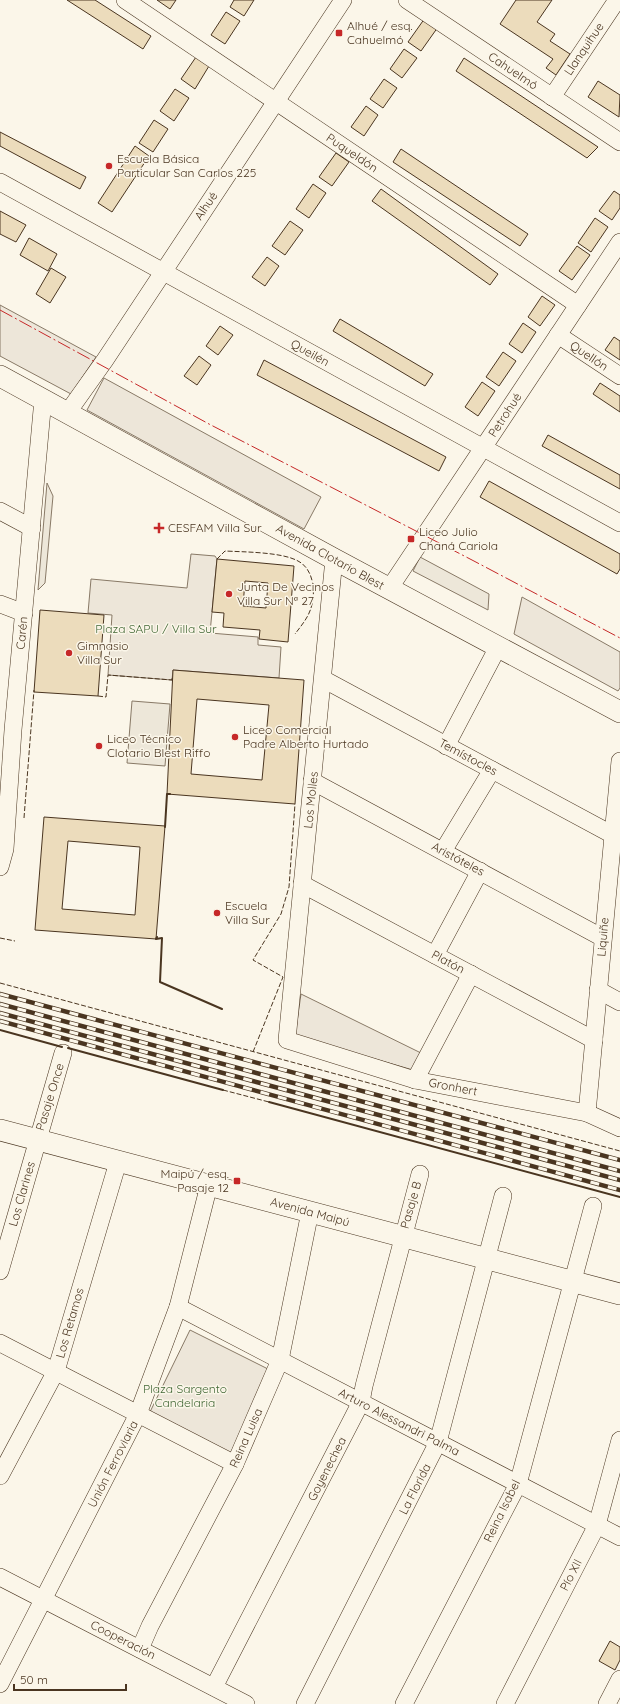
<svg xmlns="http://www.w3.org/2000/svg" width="620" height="1704" font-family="Quicksand,sans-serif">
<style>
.green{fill:#ede6d9;stroke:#887966}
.parking{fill:#ede7d9;stroke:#887966}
.building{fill:#ecdcbc;stroke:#4a3520;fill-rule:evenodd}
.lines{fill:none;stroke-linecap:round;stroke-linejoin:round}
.minor-casing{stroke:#4a3520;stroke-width:18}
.major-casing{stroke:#4a3520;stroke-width:22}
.minor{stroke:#fbf6e9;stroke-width:17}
.major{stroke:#fbf6e9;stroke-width:21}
.rail-casing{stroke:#4a3520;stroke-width:4.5}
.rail{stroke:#fbf6e9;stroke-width:3;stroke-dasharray:9;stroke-linecap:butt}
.fence{stroke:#4a3520;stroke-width:1;stroke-dasharray:5 2;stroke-linecap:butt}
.wall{stroke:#4a3520;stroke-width:2}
.power{stroke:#c62828;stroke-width:1;stroke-dasharray:14 3 2 3;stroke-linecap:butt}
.poi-dot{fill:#c62828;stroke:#fbf6e9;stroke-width:1.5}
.labels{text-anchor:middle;stroke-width:3;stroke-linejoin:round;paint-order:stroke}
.poi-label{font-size:12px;fill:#4a3520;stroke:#fbf6e9;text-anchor:start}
.street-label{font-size:12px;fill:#4a3520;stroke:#fbf6e9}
.park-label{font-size:12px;fill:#436837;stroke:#fbf6e9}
</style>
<rect width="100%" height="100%" fill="#fbf6e9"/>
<!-- green -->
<g class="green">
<polygon points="0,305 96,357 71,394 0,356"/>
<polygon points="104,378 321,497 304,529 87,410"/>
<polygon points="191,554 215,556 217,559 210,633 258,637 258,645 281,647 279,678 173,670 172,680 108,675 112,615 88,613 91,579 187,588"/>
<polygon points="522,597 620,652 620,688 618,691 514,634"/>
<polygon points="301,994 421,1053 413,1070 295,1036"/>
<polygon points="190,1330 272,1371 230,1454 149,1414"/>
</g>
<!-- parking -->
<g class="parking">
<polygon points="47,483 53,496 45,583 38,590"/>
<polygon points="420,557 489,594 488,610 413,571"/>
<polygon points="132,701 170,704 165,766 127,763"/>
</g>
<!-- building -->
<g class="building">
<polygon points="67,0 95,0 151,36 143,49"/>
<polygon points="157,0 176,0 170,9"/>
<polygon points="234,0 254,0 244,16 230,7"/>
<polygon points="516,0 552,0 537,22 555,34 550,41 570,54 556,75 546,68 553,59 500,24"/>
<polygon points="226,12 240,21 225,44 211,35"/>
<polygon points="425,18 438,27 421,51 408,42"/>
<polygon points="404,49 417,58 402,78 390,69"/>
<polygon points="196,57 209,66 195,89 181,79"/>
<polygon points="464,58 598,147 587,158 456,71"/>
<polygon points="384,79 397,88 383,108 370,99"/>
<polygon points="598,81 620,95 619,117 588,97"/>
<polygon points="175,89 189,98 174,121 160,111"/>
<polygon points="366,106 378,115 364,136 351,127"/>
<polygon points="154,120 168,129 153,152 139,143"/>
<polygon points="0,132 86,177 80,189 0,146"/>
<polygon points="135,146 149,156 112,212 98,203"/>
<polygon points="401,149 528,234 520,246 393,162"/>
<polygon points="336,153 349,162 332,186 319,177"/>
<polygon points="313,184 326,193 309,218 296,209"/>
<polygon points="381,189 498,274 490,285 372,201"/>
<polygon points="614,191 620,195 620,208 612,220 599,211"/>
<polygon points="0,211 26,225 16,242 0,234"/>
<polygon points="595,218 608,227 591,252 578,243"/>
<polygon points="290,221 303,230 285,255 272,246"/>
<polygon points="29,238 57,254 48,271 20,255"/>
<polygon points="577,246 590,255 572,280 559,271"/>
<polygon points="267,257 279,266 265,286 252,277"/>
<polygon points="51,268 66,277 50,303 36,294"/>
<polygon points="542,296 555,305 540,326 528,317"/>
<polygon points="340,319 433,374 425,386 333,331"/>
<polygon points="523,323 536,332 522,353 509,344"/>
<polygon points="220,326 233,335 218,355 206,346"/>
<polygon points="614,337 620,341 620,360 605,350"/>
<polygon points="503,352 516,361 499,386 486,377"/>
<polygon points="199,356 211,365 197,385 184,376"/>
<polygon points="264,360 446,457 439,471 257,375"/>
<polygon points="482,382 495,391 478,416 465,407"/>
<polygon points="600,383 620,396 620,412 593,394"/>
<polygon points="548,435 620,475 620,489 542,446"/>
<polygon points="489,481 620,554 620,569 617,574 480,497"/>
<path d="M217,559L294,566L288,642L259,639L260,630L223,627L224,613L212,612ZM245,581L268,583L266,608L243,606Z"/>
<polygon points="40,610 104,615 98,696 34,692"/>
<path d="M173,670L304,680L295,804L167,794ZM197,699L269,705L262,780L191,774Z"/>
<path d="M44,817L165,826L156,939L35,930ZM68,841L140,847L135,915L62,909Z"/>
<polygon points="610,1641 620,1647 620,1660 615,1670 599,1661"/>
</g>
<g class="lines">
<defs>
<g id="minor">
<polyline points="125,0 578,305"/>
<polyline points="407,0 620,142"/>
<polyline points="552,97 617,0"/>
<polyline points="0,182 620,523"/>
<polyline points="558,335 620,376"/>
<polyline points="68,412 105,360 343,0"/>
<polyline points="0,511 32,528"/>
<polyline points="334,559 287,1040 415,1080 587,1113 620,1128"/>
<polyline points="389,589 620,242"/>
<polyline points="0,604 24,613"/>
<polyline points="323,679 613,835"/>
<polyline points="446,746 498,647"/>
<polyline points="312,781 603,938"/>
<polyline points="443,851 492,770"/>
<polyline points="0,867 5,849 13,730 43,399"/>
<polyline points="302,884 594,1040"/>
<polyline points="435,955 480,871"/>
<polyline points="598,990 620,1002"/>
<polyline points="415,1080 471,974"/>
<polyline points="587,1113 620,761"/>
<polyline points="0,1271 63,1053"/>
<polyline points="178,1307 620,1537"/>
<polyline points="0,1343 235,1464"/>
<polyline points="0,1476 56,1371 118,1162"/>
<polyline points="0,1577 246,1704"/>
<polyline points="140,1649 150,1626 235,1464 280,1360 310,1212"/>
<polyline points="0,1684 138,1414 178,1307 209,1185"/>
<polyline points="214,1687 361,1402 364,1386 420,1174"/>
<polyline points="305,1704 438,1442 503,1196"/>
<polyline points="404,1704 518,1484 593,1206"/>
<polyline points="505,1704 597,1525 620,1440"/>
<polyline points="607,1704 620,1679"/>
</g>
<g id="major">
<polyline points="0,376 334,559 620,712"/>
<polyline points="0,1130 620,1294"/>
</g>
</defs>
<!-- minor casing -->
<use href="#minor" class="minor-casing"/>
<!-- major casing -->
<use href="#major" class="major-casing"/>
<!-- minor -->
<use href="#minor" class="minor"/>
<!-- major -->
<use href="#major" class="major"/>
<defs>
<g id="rail">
<polyline points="0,994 620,1160"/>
<polyline points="0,1004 620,1171"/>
<polyline points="0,1013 620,1180"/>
<polyline points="0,1021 620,1190"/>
</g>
</defs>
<!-- rail casing -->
<use href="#rail" class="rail-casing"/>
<!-- rail -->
<use href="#rail" class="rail"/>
<!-- fence -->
<g class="fence">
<path d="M217,559L225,551C244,552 282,552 298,561C314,569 316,593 311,608C308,618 301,626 295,634"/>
<polyline points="98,696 106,697 108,675 172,680 172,678"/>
<polyline points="24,818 34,690"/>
<polyline points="0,938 15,941"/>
<polyline points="0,983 620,1151"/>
<polyline points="253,1052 283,977 253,960 281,914 289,887 295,804"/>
<polyline points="223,1090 269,1102"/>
</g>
<!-- wall -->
<g class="wall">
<polyline points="165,827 167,794 170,794"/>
<polyline points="157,937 156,939 162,938 160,982 222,1009"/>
<polyline points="0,1030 62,1047"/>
<polyline points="68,1048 223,1090"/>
<polyline points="269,1102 620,1197"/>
</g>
<!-- power -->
<polyline class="power" points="0,310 209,424 472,560 620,638"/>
</g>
<!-- markers -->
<g class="poi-dot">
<rect x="335" y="29" width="8" height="8" rx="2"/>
<circle cx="109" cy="166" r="4"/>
<path d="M157 522h4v4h4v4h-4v4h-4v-4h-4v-4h4z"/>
<rect x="407" y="535" width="8" height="8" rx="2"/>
<circle cx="229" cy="594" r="4"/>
<circle cx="69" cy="653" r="4"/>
<circle cx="235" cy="737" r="4"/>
<circle cx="99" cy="746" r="4"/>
<circle cx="217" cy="913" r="4"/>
<rect x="233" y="1177" width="8" height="8" rx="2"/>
</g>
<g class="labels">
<!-- poi labels -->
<g class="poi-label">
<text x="347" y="30">Alhué / esq.<tspan x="347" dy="14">Cahuelmó</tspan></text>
<text x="117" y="163">Escuela Básica<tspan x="117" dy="14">Particular San Carlos 225</tspan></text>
<text x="168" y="532">CESFAM Villa Sur</text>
<text x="419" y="536">Liceo Julio<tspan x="419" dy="14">Chaná Cariola</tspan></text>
<text x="237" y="591">Junta De Vecinos<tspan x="237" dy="14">Villa Sur Nª 27</tspan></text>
<text x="77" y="650">Gimnasio<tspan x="77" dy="14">Villa Sur</tspan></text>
<text x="243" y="734">Liceo Comercial<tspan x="243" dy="14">Padre Alberto Hurtado</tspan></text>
<text x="107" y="743">Liceo Técnico<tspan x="107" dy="14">Clotario Blest Riffo</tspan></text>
<text x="225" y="910">Escuela<tspan x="225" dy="14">Villa Sur</tspan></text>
<text x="229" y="1178" text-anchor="end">Maipú / esq.<tspan x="229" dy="14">Pasaje 12</tspan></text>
</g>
<!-- street labels -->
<g class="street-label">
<text transform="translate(584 49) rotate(-56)" y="4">Llanquihue</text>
<text transform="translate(513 71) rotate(34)" y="4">Cahuelmó</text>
<text transform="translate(352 153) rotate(34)" y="4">Puqueldón</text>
<text transform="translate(206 206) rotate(-56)" y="4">Alhué</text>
<text transform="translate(310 353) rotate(29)" y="4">Queilén</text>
<text transform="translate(589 356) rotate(34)" y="4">Quellón</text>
<text transform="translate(505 415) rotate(-57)" y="4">Petrohué</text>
<text transform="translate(330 557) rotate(29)" y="4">Avenida Clotario Blest</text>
<text transform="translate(22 633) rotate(-85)" y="4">Carén</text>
<text transform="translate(468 757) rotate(28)" y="4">Temístocles</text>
<text transform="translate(311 800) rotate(-84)" y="4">Los Molles</text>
<text transform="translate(458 859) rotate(28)" y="4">Aristóteles</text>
<text transform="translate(603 937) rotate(-85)" y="4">Liquiñe</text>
<text transform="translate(448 962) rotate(28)" y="4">Platón</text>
<text transform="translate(453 1087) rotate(11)" y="4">Gronhert</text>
<text transform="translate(50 1097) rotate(-73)" y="4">Pasaje Once</text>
<text transform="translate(22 1194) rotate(-74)" y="4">Los Clarines</text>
<text transform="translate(411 1205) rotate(-74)" y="4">Pasaje B</text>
<text transform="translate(310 1212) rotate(15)" y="4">Avenida Maipú</text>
<text transform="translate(70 1323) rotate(-74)" y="4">Los Retamos</text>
<text transform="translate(399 1422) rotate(27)" y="4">Arturo Alessandri Palma</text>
<text transform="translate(246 1438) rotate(-66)" y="4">Reina Luisa</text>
<text transform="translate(113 1464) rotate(-63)" y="4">Unión Ferroviaria</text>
<text transform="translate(327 1469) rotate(-63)" y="4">Goyenechea</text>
<text transform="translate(415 1489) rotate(-63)" y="4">La Florida</text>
<text transform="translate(502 1511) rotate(-64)" y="4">Reina Isabel</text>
<text transform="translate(571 1575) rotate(-63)" y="4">Pío XII</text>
<text transform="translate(123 1640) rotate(27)" y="4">Cooperación</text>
</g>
<!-- park labels -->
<g class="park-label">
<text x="156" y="633">Plaza SAPU / Villa Sur</text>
<text x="185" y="1393">Plaza Sargento<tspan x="185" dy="14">Candelaria</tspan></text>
</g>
</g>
<!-- scale -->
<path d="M14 1684v6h112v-6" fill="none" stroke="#4a3520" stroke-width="2"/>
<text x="20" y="1684" font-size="12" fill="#4a3520" stroke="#fbf6e9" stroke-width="3" paint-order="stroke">50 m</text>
</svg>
